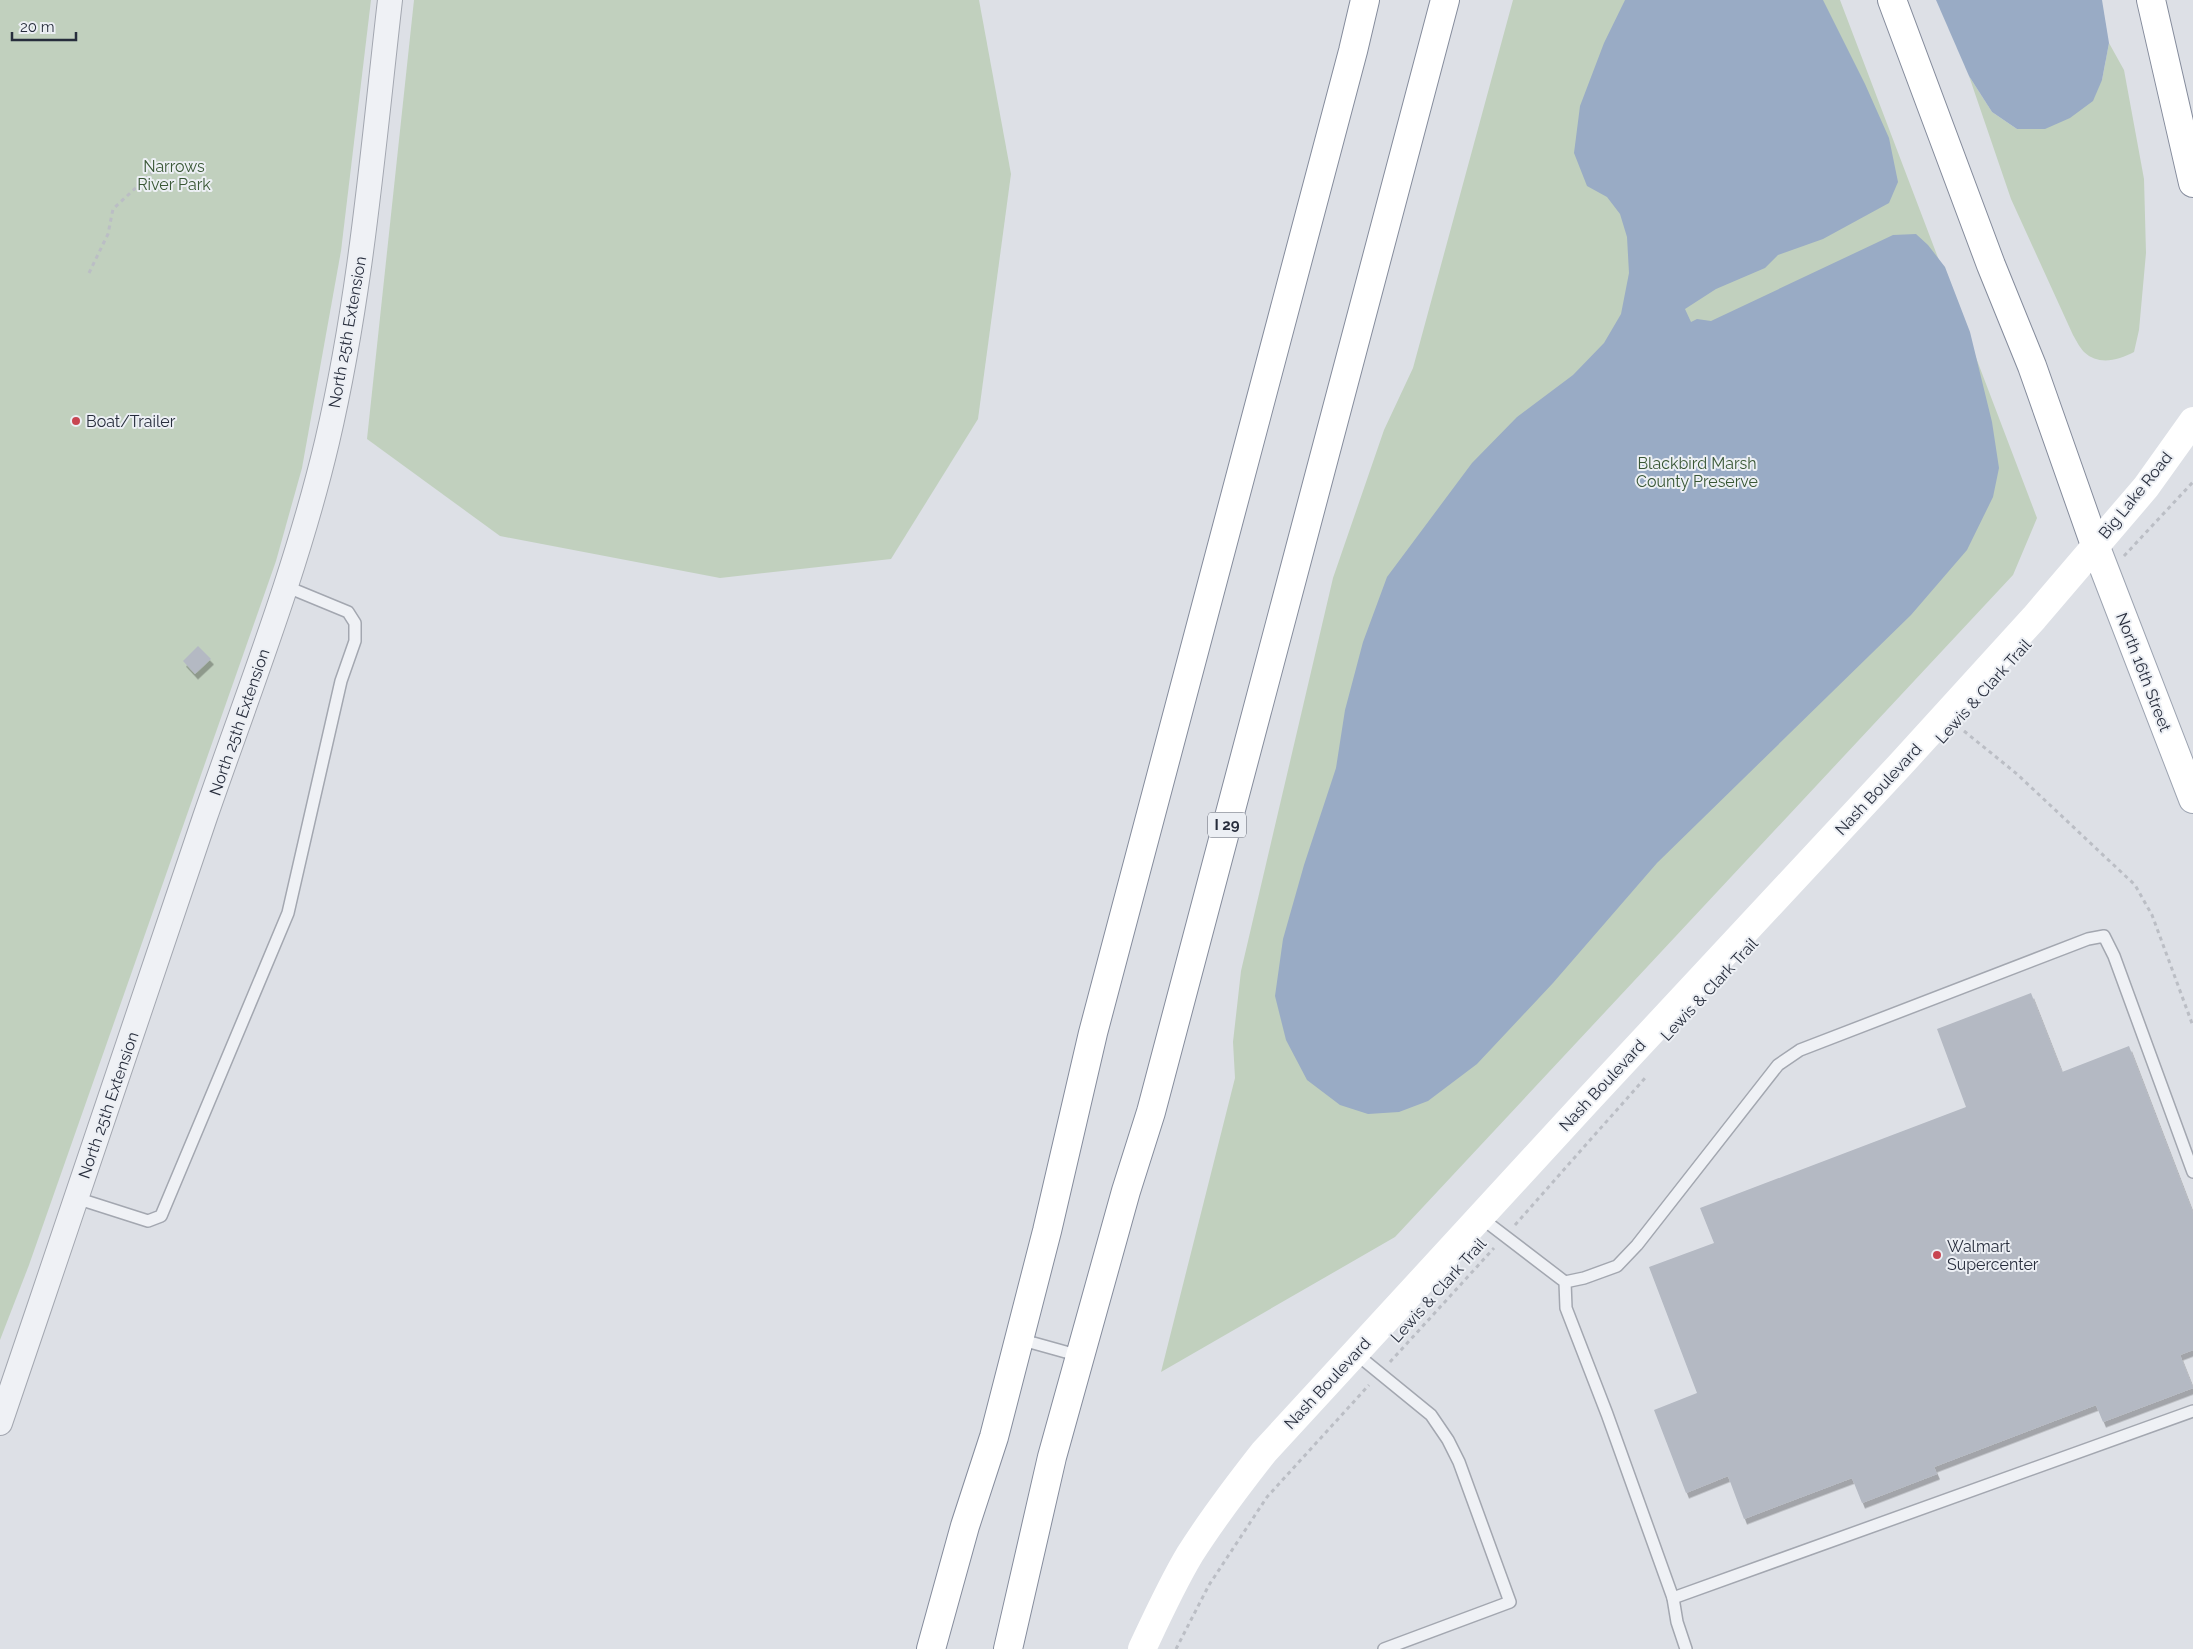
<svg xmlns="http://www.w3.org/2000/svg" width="2193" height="1649" font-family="Raleway,sans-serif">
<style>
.green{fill:#c1d0be}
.water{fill:#99abc5}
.building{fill:#b4b9c3;filter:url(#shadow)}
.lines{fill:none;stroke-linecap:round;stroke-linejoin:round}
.lane-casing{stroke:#a3a7b0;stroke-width:14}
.street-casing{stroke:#a3a7b0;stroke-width:26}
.primary-casing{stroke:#9da4b1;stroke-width:30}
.highway-casing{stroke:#858c9c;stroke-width:30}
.path{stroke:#bbbec5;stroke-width:3;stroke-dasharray:4 4;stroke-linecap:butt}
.lane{stroke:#eff1f5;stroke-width:11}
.street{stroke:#eff1f5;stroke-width:24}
.secondary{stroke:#fff;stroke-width:28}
.primary{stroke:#fff;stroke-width:28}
.highway{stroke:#fff;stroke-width:28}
.poi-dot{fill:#c84551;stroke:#eceff4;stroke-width:2}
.labels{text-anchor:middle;stroke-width:4;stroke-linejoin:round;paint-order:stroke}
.shield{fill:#eceff4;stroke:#626773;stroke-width:1}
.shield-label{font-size:15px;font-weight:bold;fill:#272d3c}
.park-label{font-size:16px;fill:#395735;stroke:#eceff4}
.street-label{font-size:16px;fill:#272d3c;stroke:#eceff4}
.poi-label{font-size:16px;fill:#272d3c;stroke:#eceff4;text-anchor:start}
</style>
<defs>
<filter id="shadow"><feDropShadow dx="3" dy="5.5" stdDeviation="0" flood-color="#0004"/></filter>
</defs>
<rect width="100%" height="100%" fill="#dde0e6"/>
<!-- green -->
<g class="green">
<polygon points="0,0 371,0 341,251 302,468 276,561 29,1265 0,1340"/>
<polygon points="414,0 979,0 1011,174 978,419 891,559 720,578 500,536 367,439"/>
<polygon points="1513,0 1840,0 2037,518 2013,575 1395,1237 1161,1372 1235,1078 1233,1042 1241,971 1333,578 1384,430 1413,368"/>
<path d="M2109,43L2124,70L2144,179L2146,253L2139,330L2134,352C2118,360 2099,366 2084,352C2080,348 2076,340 2073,335L2011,199L1969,76L1992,112L2017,129L2102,80Z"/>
</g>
<!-- water -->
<g class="water">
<polygon points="1625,0 1823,0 1865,84 1889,138 1898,182 1889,203 1823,239 1778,255 1765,268 1716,289 1685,309 1691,322 1697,319 1711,321 1893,235 1916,234 1928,245 1945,267 1970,332 1992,422 1999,468 1993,497 1967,550 1911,615 1657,863 1553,983 1477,1064 1428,1101 1399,1112 1368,1114 1340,1105 1307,1080 1286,1040 1275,996 1283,939 1304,865 1336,768 1345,710 1363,642 1387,577 1472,463 1517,417 1573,375 1604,343 1621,314 1629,273 1627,237 1620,214 1607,197 1587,186 1574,153 1580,106 1604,43"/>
<polygon points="1936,0 2102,0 2109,43 2102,80 2093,101 2070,118 2045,129 2017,129 1992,112 1969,76"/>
</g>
<!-- building -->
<g class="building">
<polygon points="198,646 211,659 195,674 183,661"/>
<polygon points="2031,993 2062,1072 2129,1046 2193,1213 2193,1350 2180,1355 2193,1388 2103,1422 2096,1405 1934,1467 1937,1474 1862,1503 1852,1478 1744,1519 1728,1476 1686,1493 1654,1410 1697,1393 1649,1267 1714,1243 1700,1208 1966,1107 1937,1029"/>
</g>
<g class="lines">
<defs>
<g id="lane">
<polyline points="76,1198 148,1221 161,1216 288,913 341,681 355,641 355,623 348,612 285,586"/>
<polyline points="1480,1217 1565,1282 1566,1308 1607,1414 1673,1598 2193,1411"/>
<polyline points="1565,1282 1584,1278 1617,1266 1637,1245 1778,1065 1800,1050 2088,939 2104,936 2114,956 2193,1172"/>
<polyline points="1019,1339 1080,1356"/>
<polyline points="1355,1353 1431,1415 1448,1440 1459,1462 1510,1602 1384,1649"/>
<polyline points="1673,1598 1677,1622 1686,1649"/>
</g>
<path id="street" d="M0,1423C69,1221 136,1018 205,817C248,693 297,569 327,442C361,297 373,148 390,0"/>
<polyline id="primary" points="2095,545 2193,799"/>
<g id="highway">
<polyline points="1892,0 1991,265 2032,366 2095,545"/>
<polyline points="2151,0 2193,183"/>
<polyline points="931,1649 965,1526 994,1437 1047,1231 1093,1033 1353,51 1365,0"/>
<polyline points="1008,1649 1052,1457 1126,1191 1151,1112 1445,0"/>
</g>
</defs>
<!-- lane casing -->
<use href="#lane" class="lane-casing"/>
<!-- street casing -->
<use href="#street" class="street-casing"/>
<!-- primary casing -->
<use href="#primary" class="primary-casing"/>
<!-- highway casing -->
<use href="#highway" class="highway-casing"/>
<!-- path -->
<g class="path">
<polyline points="89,273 108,234 113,209 156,169"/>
<polyline points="2124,556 2193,482"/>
<polyline points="1964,731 2017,774 2135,885 2152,915 2193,1026"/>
<polyline points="1515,1225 1645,1078"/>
<polyline points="1390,1362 1494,1248"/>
<polyline points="1176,1649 1209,1585 1267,1497 1369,1385"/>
</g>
<!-- lane -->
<use href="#lane" class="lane"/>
<!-- street -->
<use href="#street" class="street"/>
<!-- secondary -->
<path class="secondary" d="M1142,1649C1157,1617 1172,1584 1190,1554C1213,1518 1238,1485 1264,1452L1587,1101L1900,765L2034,618L2146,487L2193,421"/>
<!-- primary -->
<use href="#primary" class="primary"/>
<!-- highway -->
<use href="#highway" class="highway"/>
</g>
<!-- markers -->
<g class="poi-dot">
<circle cx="76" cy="421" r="5"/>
<circle cx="1937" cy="1255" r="5"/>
</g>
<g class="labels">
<!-- shield labels -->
<rect class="shield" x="1208" y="812.5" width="38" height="25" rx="4"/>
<g class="shield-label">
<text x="1227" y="830">I 29</text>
</g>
<!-- park labels -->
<g class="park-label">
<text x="174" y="172">Narrows<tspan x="174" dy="18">River Park</tspan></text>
<text x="1697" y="469">Blackbird Marsh<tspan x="1697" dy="18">County Preserve</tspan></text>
</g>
<!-- street labels -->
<g class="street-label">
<text transform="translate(347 332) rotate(-80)" y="6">North 25th Extension</text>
<text transform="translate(2135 495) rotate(-51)" y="6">Big Lake Road</text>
<text transform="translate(2144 672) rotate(69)" y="6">North 16th Street</text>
<text transform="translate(1983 691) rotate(-48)" y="6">Lewis &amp; Clark Trail</text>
<text transform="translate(239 722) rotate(-71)" y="6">North 25th Extension</text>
<text transform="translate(1878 789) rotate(-47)" y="6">Nash Boulevard</text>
<text transform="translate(1709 989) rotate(-47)" y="6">Lewis &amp; Clark Trail</text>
<text transform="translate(1602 1085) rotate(-47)" y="6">Nash Boulevard</text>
<text transform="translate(108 1105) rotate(-71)" y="6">North 25th Extension</text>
<text transform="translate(1438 1290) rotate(-48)" y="6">Lewis &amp; Clark Trail</text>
<text transform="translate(1327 1383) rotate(-47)" y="6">Nash Boulevard</text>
</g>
<!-- poi labels -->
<g class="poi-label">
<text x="86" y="427">Boat/Trailer</text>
<text x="1947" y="1252">Walmart<tspan x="1947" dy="18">Supercenter</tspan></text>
</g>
</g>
<!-- scale -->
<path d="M12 32v8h64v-8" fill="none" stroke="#272d3c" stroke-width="2.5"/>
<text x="20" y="32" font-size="15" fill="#272d3c" stroke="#eceff4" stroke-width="4" paint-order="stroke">20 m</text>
</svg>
